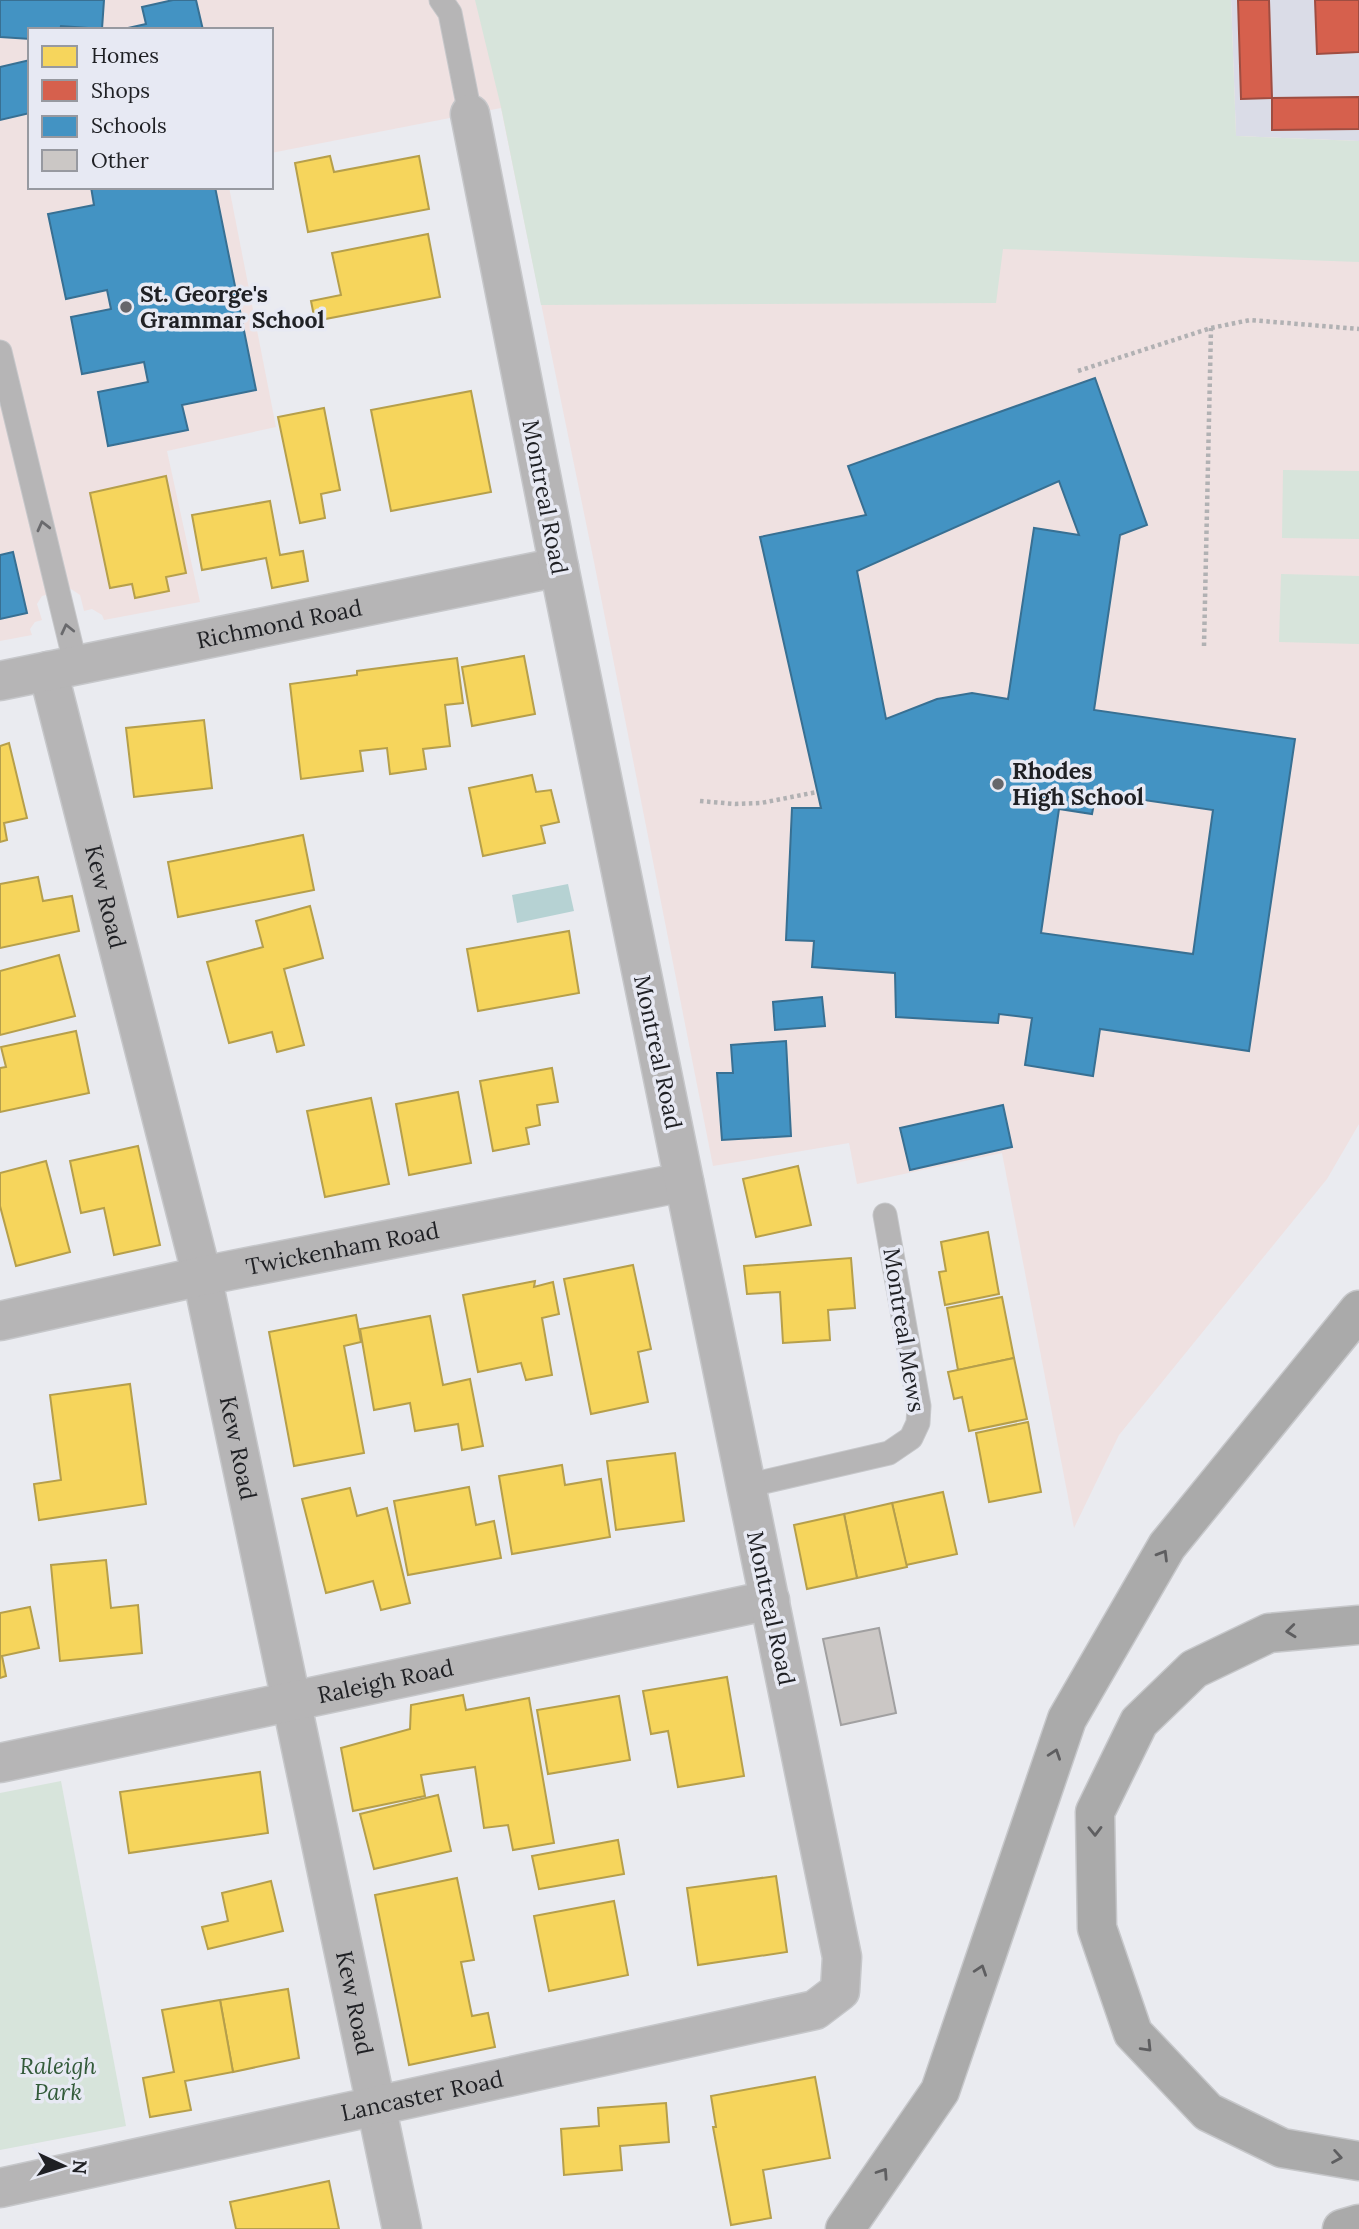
<svg xmlns="http://www.w3.org/2000/svg" width="1359" height="2229" font-family="Lora,serif">
<style>
.built{fill:#dadce7}
.education{fill:#efe1e1}
.green{fill:#d7e4db}
.water{fill:#b6d2d3}
.homes{fill:#f6d55c;stroke:#b69f4b;stroke-width:2}
.shops{fill:#d6604d;stroke:#9f4d41;stroke-width:2}
.schools{fill:#4393c3;stroke:#387093;stroke-width:2;fill-rule:evenodd}
.building{fill:#cbc7c5;stroke:#a1a0a1;stroke-width:2}
.lines{fill:none;stroke-linecap:round;stroke-linejoin:round}
.service-casing{stroke:#c6c7ca;stroke-width:25}
.minor-casing{stroke:#c6c7ca;stroke-width:41}
.motorway-casing{stroke:#c6c7ca;stroke-width:41}
.path{stroke:#b1b1b3;stroke-width:4.5;stroke-dasharray:3.5 3.5;stroke-linecap:butt}
.service{stroke:#b6b5b6;stroke-width:23}
.minor{stroke:#b6b5b6;stroke-width:38}
.motorway{stroke:#aaa;stroke-width:38}
.oneway{stroke:#6a6a6d}
.oneway2{stroke:#5e5e60}
.poi-dot{fill:#66676b;stroke:#e7e9f3;stroke-width:2.5}
.labels{text-anchor:middle;stroke-width:7;stroke-linejoin:round;paint-order:stroke}
.poi-label{font-size:23px;font-weight:bold;fill:#1f2024;stroke:#e7e9f3;text-anchor:start}
.street-label{font-size:23px;fill:#1f2024;stroke:#e7e9f3}
.park-label{font-size:23px;font-style:italic;fill:#335b3a;stroke:#e7e9f3}
</style>
<rect width="100%" height="100%" fill="#eaebf0"/>
<!-- built -->
<polygon class="built" points="1231,0 1359,0 1359,141 1236,136"/>
<!-- education -->
<polygon class="education" points="0,0 1231,0 1236,136 1359,141 1359,1124 1327,1179 1119,1435 1074,1528 1002,1153 857,1184 849,1143 713,1166 594,562 501,108 271,153 271,30 30,30 30,187 229,187 276,427 167,451 200,602 104,620 102,615 92,609 84,611 80,595 71,589 42,596 37,604 42,620 35,622 30,629 32,635 0,641"/>
<!-- green -->
<g class="green">
<polygon points="475,0 1231,0 1236,136 1359,141 1359,262 1003,249 996,303 541,305 501,107"/>
<polygon points="1283,470 1359,471 1359,539 1282,538"/>
<polygon points="1281,574 1359,576 1359,644 1279,642"/>
<polygon points="61,1781 126,2126 0,2150 0,1793"/>
</g>
<!-- water -->
<polygon class="water" points="568,884 574,911 517,923 512,895"/>
<!-- homes -->
<g class="homes">
<polygon points="330,156 334,172 419,156 429,209 308,232 295,163"/>
<polygon points="428,234 440,297 315,321 311,301 341,295 332,253"/>
<polygon points="471,391 491,492 391,511 371,410"/>
<polygon points="324,408 340,490 321,494 325,518 300,523 278,417"/>
<polygon points="166,476 186,573 166,577 169,591 135,598 132,584 110,588 90,493"/>
<polygon points="270,501 280,555 303,551 308,581 272,588 266,558 202,570 192,515"/>
<polygon points="524,656 535,714 472,726 462,667"/>
<polygon points="457,658 463,703 445,705 450,746 423,749 426,769 390,774 387,748 360,751 363,771 301,779 290,684 357,675 357,671"/>
<polygon points="204,720 212,788 134,797 126,728"/>
<polygon points="9,743 27,818 4,823 7,840 0,842 0,746"/>
<polygon points="532,775 536,792 551,790 559,822 541,826 545,843 483,856 469,788"/>
<polygon points="303,835 314,890 178,917 168,862"/>
<polygon points="38,877 43,901 72,896 79,931 0,948 0,884"/>
<polygon points="310,906 323,958 284,969 304,1045 277,1052 272,1032 229,1043 207,962 263,947 256,921"/>
<polygon points="569,931 579,993 478,1011 467,949"/>
<polygon points="59,955 75,1016 0,1035 0,971"/>
<polygon points="76,1031 89,1093 0,1112 0,1068 6,1067 1,1047"/>
<polygon points="552,1068 558,1102 537,1105 540,1125 526,1128 529,1144 493,1151 480,1081"/>
<polygon points="458,1092 471,1163 409,1175 396,1104"/>
<polygon points="371,1098 389,1184 325,1197 307,1111"/>
<polygon points="138,1146 160,1245 114,1255 104,1208 81,1213 70,1161"/>
<polygon points="46,1161 70,1252 16,1266 0,1206 0,1173"/>
<polygon points="798,1166 811,1225 756,1237 743,1179"/>
<polygon points="988,1232 999,1294 945,1305 939,1272 946,1271 941,1242"/>
<polygon points="851,1258 855,1308 828,1310 830,1340 783,1343 780,1292 747,1294 744,1266"/>
<polygon points="633,1265 651,1349 638,1352 648,1402 591,1414 564,1279"/>
<polygon points="535,1281 534,1287 553,1282 559,1314 542,1318 552,1375 526,1380 521,1363 478,1372 463,1295"/>
<polygon points="1002,1297 1014,1358 958,1370 947,1308"/>
<polygon points="356,1315 361,1342 344,1346 364,1453 294,1466 269,1332"/>
<polygon points="430,1316 443,1385 470,1379 483,1446 462,1450 458,1424 415,1431 410,1403 374,1410 360,1329"/>
<polygon points="1014,1358 1027,1419 969,1431 962,1397 954,1399 948,1372"/>
<polygon points="130,1384 146,1504 39,1520 34,1484 61,1480 50,1395"/>
<polygon points="1028,1422 1041,1492 989,1502 976,1433"/>
<polygon points="675,1453 684,1521 616,1530 607,1461"/>
<polygon points="562,1465 565,1485 601,1479 610,1537 512,1554 499,1476"/>
<polygon points="469,1487 476,1525 494,1521 501,1558 408,1575 394,1501"/>
<polygon points="350,1488 357,1516 387,1508 410,1603 381,1610 373,1581 326,1593 302,1499"/>
<polygon points="943,1492 957,1554 906,1565 892,1503"/>
<polygon points="892,1503 907,1567 857,1578 844,1514"/>
<polygon points="844,1514 857,1578 807,1589 794,1525"/>
<polygon points="106,1560 111,1608 138,1605 142,1653 60,1661 51,1565"/>
<polygon points="30,1607 39,1648 2,1656 6,1676 0,1678 0,1613"/>
<polygon points="727,1677 744,1776 678,1787 668,1731 651,1734 643,1691"/>
<polygon points="463,1695 466,1710 529,1698 554,1843 513,1850 508,1825 484,1828 475,1767 421,1775 425,1796 353,1811 341,1748 410,1729 411,1705"/>
<polygon points="619,1696 630,1760 548,1774 537,1710"/>
<polygon points="260,1772 268,1833 129,1853 120,1792"/>
<polygon points="438,1795 451,1851 374,1869 360,1814"/>
<polygon points="618,1840 624,1874 539,1889 532,1856"/>
<polygon points="776,1876 787,1952 698,1965 687,1888"/>
<polygon points="457,1878 474,1960 461,1962 472,2016 488,2013 495,2047 409,2065 375,1895"/>
<polygon points="271,1881 283,1931 208,1949 202,1927 228,1921 222,1893"/>
<polygon points="614,1901 628,1975 549,1991 534,1916"/>
<polygon points="288,1989 299,2058 233,2072 220,2000"/>
<polygon points="220,2000 233,2072 185,2081 191,2110 150,2117 143,2078 174,2072 162,2010"/>
<polygon points="815,2077 830,2158 763,2170 771,2218 731,2225 713,2127 716,2127 711,2096"/>
<polygon points="666,2103 669,2142 620,2146 622,2170 564,2175 561,2129 599,2126 598,2108"/>
<polygon points="329,2181 339,2229 236,2229 230,2202"/>
</g>
<!-- shops -->
<g class="shops">
<polygon points="1238,0 1269,0 1272,98 1241,99"/>
<polygon points="1315,0 1359,0 1359,52 1317,54"/>
<polygon points="1359,97 1359,129 1272,130 1272,98"/>
</g>
<!-- schools -->
<g class="schools">
<polygon points="0,0 104,0 102,29 61,26 60,30 30,30 30,39 0,37"/>
<polygon points="173,0 196,0 203,30 119,30 146,24 142,7"/>
<polygon points="30,60 30,113 0,120 0,67"/>
<polygon points="91,187 215,187 256,390 182,405 188,430 108,446 98,392 148,382 144,362 82,374 71,317 111,309 107,290 66,299 48,214 94,205"/>
<path d="M1095,378L1147,525L1120,535L1094,710L1295,739L1249,1051L1100,1029L1093,1076L1025,1065L1032,1018L999,1014L998,1023L896,1017L895,973L812,967L814,941L786,940L792,808H821L760,537L866,515L848,466ZM1059,481L1079,535L1034,528L1008,699L972,693L937,699L886,719L857,571ZM1096,793L1213,810L1193,954L1041,933L1059,809L1092,814Z"/>
<polygon points="13,552 27,613 0,619 0,555"/>
<polygon points="822,997 825,1026 775,1030 773,1002"/>
<polygon points="786,1041 791,1136 722,1140 717,1073 733,1073 731,1045"/>
<polygon points="1003,1105 1012,1147 910,1170 900,1128"/>
</g>
<!-- building -->
<polygon class="building" points="879,1628 896,1713 841,1725 823,1639"/>
<g class="lines">
<defs>
<g id="service">
<polyline points="441,0 450,13 470,114"/>
<polyline points="0,352 76,666"/>
<polyline points="746,1486 889,1453 911,1438 918,1423 919,1406 885,1215"/>
</g>
<g id="minor">
<path id="s1" d="M48,671L202,1276L402,2229"/>
<path id="s2" d="M0,681L559,567"/>
<path id="s3" d="M0,1321L202,1276L684,1182"/>
<path id="s4" d="M0,1763L770,1600"/>
<path id="s5" d="M0,2188L815,2010L840,1991L842,1957L559,567L470,114"/>
</g>
<g id="motorway">
<polyline points="1359,1625 1269,1633 1194,1669 1139,1722 1095,1812 1097,1928 1133,2033 1208,2112 1282,2148 1359,2161"/>
<polyline points="845,2229 940,2091 1067,1719 1167,1546 1359,1310"/>
<polyline points="1342,2229 1359,2224"/>
</g>
</defs>
<!-- service casing -->
<use href="#service" class="service-casing"/>
<!-- minor casing -->
<use href="#minor" class="minor-casing"/>
<!-- motorway casing -->
<use href="#motorway" class="motorway-casing"/>
<!-- path -->
<g class="path">
<polyline points="1078,371 1211,328 1250,320 1359,329"/>
<polyline points="1204,646 1211,328"/>
<polyline points="700,801 735,804 761,803 817,792"/>
</g>
<!-- service -->
<use href="#service" class="service"/>
<!-- minor -->
<use href="#minor" class="minor"/>
<!-- motorway -->
<use href="#motorway" class="motorway"/>
</g>
<!-- one-way arrows -->
<defs><path id="oneway-chevron" d="M-2-3.5L2.5 0L-2 3.5" fill="none" stroke-width="1.6" stroke-linecap="round" stroke-linejoin="round" transform="scale(1.75)"/></defs>
<g class="oneway">
<use href="#oneway-chevron" transform="translate(43 526) rotate(-104)"/>
<use href="#oneway-chevron" transform="translate(67 629) rotate(-103)"/>
</g>
<g class="oneway2">
<use href="#oneway-chevron" transform="translate(1163 1555) rotate(-59)"/>
<use href="#oneway-chevron" transform="translate(1291 1631) rotate(174)"/>
<use href="#oneway-chevron" transform="translate(1055 1754) rotate(-71)"/>
<use href="#oneway-chevron" transform="translate(1095 1831) rotate(89)"/>
<use href="#oneway-chevron" transform="translate(981 1970) rotate(-71)"/>
<use href="#oneway-chevron" transform="translate(1147 2047) rotate(46)"/>
<use href="#oneway-chevron" transform="translate(1337 2157) rotate(10)"/>
<use href="#oneway-chevron" transform="translate(883 2173) rotate(-56)"/>
</g>
<!-- markers -->
<g class="poi-dot">
<circle cx="126" cy="307" r="7"/>
<circle cx="998" cy="784" r="7"/>
</g>
<g class="labels">
<!-- poi labels -->
<g class="poi-label">
<text x="140" y="302">St. George's<tspan x="140" dy="26">Grammar School</tspan></text>
<text x="1012" y="779">Rhodes<tspan x="1012" dy="26">High School</tspan></text>
</g>
<!-- street labels -->
<g class="street-label">
<text transform="translate(545 497) rotate(79)" y="8">Montreal Road</text>
<text dy="8" stroke="none"><textPath href="#s2" startOffset="285">Richmond Road</textPath></text>
<text dy="8" stroke="none"><textPath href="#s1" startOffset="233">Kew Road</textPath></text>
<text transform="translate(658 1052) rotate(78)" y="8">Montreal Road</text>
<text dy="8" stroke="none"><textPath href="#s3" startOffset="350">Twickenham Road</textPath></text>
<text transform="translate(904 1330) rotate(81)" y="8">Montreal Mews</text>
<text dy="8" stroke="none"><textPath href="#s1" startOffset="800">Kew Road</textPath></text>
<text transform="translate(771 1608) rotate(78)" y="8">Montreal Road</text>
<text dy="8" stroke="none"><textPath href="#s4" startOffset="394">Raleigh Road</textPath></text>
<text dy="8" stroke="none"><textPath href="#s1" startOffset="1367">Kew Road</textPath></text>
<text dy="8" stroke="none"><textPath href="#s5" startOffset="432">Lancaster Road</textPath></text>
</g>
<!-- park labels -->
<g class="park-label">
<text x="58" y="2074">Raleigh<tspan x="58" dy="26">Park</tspan></text>
</g>
</g>
<!-- legend -->
<rect x="28" y="28" width="245" height="161" fill="#e7e9f3" stroke="#9799a0" stroke-width="2"/>
<rect x="42" y="46" width="35" height="21" fill="#f6d55c" stroke="#9799a0" stroke-width="2"/>
<text x="91" y="63" font-size="21" fill="#1f2024">Homes</text>
<rect x="42" y="80" width="35" height="21" fill="#d6604d" stroke="#9799a0" stroke-width="2"/>
<text x="91" y="98" font-size="21" fill="#1f2024">Shops</text>
<rect x="42" y="116" width="35" height="21" fill="#4393c3" stroke="#9799a0" stroke-width="2"/>
<text x="91" y="133" font-size="21" fill="#1f2024">Schools</text>
<rect x="42" y="150" width="35" height="21" fill="#cbc7c5" stroke="#9799a0" stroke-width="2"/>
<text x="91" y="168" font-size="21" fill="#1f2024">Other</text>
<!-- north arrow -->
<g transform="translate(63 2166) rotate(94)" stroke="#e7e9f3" stroke-width="5" paint-order="stroke">
<path d="M0-5L12 26L0 18L-12 26Z" fill="#1f2024"/>
<text y="-10" font-size="19" font-weight="bold" text-anchor="middle" fill="#1f2024">N</text>
</g>
</svg>
